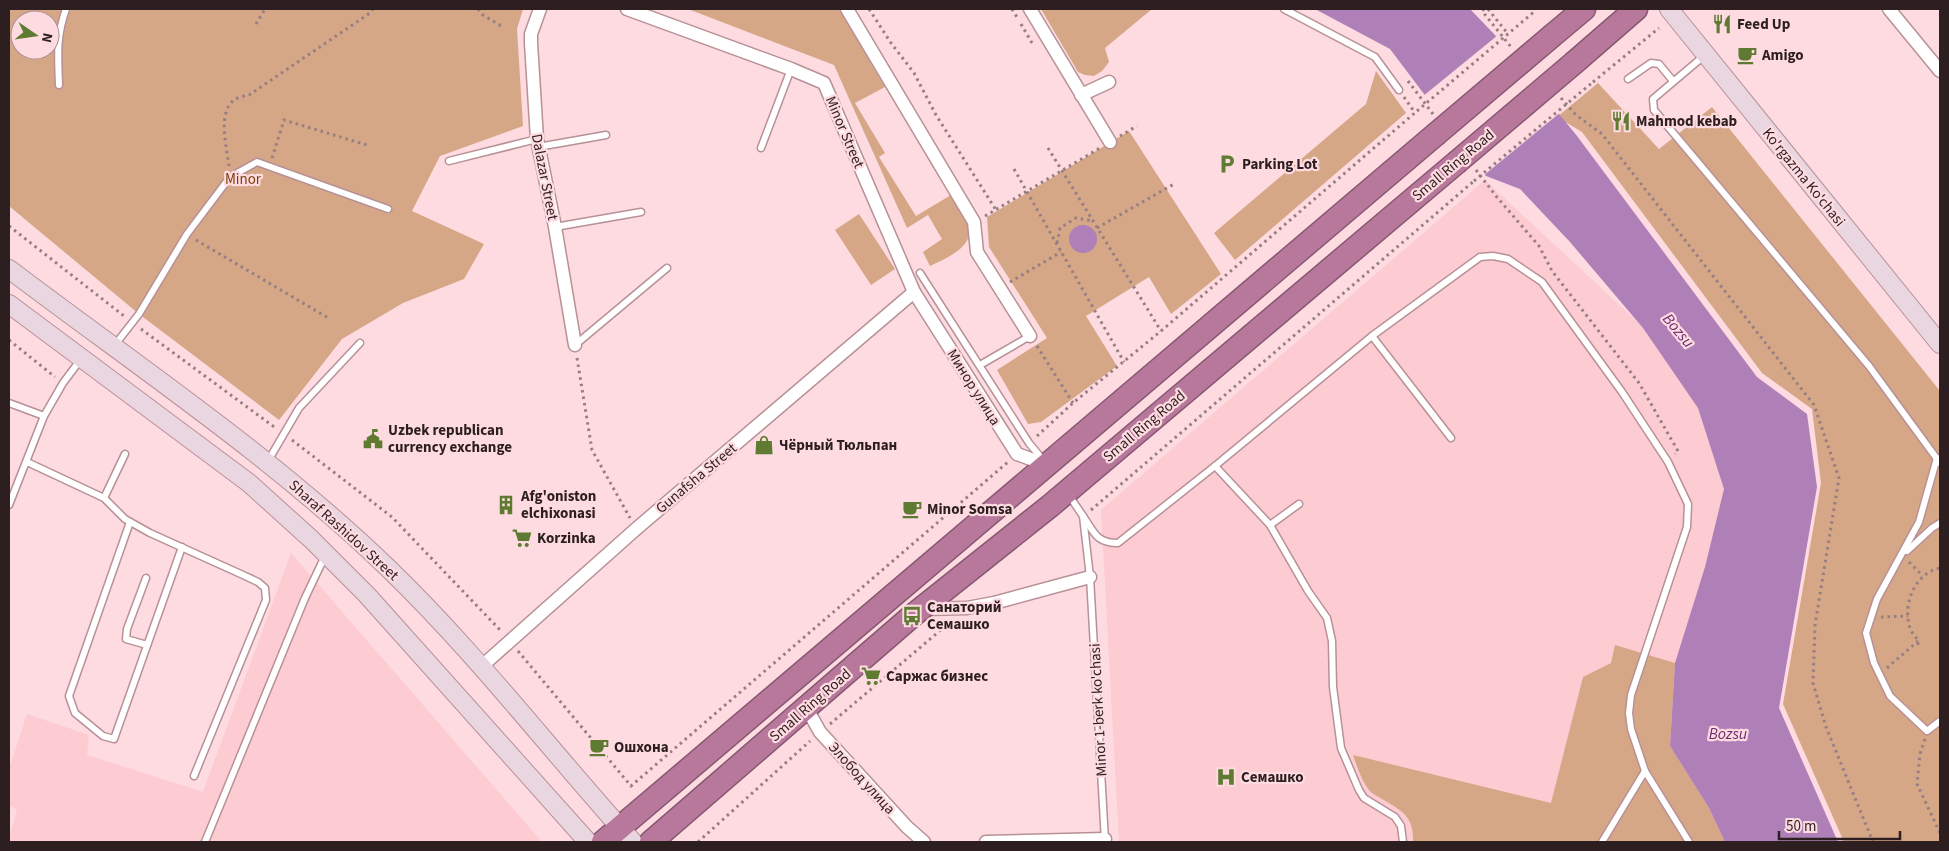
<svg xmlns="http://www.w3.org/2000/svg" width="1949" height="851" font-family="'Source Sans 3',sans-serif">
<style>
.built{fill:#fdcbd2}
.green{fill:#d5a787;fill-rule:evenodd}
.water{fill:#af7fb8}
.pier{fill:#fddbe0}
.lines{fill:none;stroke-linecap:round;stroke-linejoin:round}
.lane-casing{stroke:#b79196;stroke-width:9}
.street-casing{stroke:#b79196;stroke-width:15}
.secondary-casing{stroke:#b79196;stroke-width:20}
.highway-casing{stroke:#875871;stroke-width:25}
.path{stroke:#967e81;stroke-width:3;stroke-dasharray:2.5 4;stroke-linecap:butt}
.lane{stroke:#fff;stroke-width:6}
.street{stroke:#fff;stroke-width:12}
.secondary{stroke:#ead6e1;stroke-width:18}
.highway{stroke:#b8789c;stroke-width:22}
.highway-bridge-casing{stroke:#875871;stroke-width:25;stroke-linecap:butt}
.path-bridge{stroke:#967e81;stroke-width:3;stroke-dasharray:2.5 4;stroke-linecap:butt}
.highway-bridge{stroke:#b8789c;stroke-width:22}
.labels{text-anchor:middle;stroke-width:4.5;stroke-linejoin:round;paint-order:stroke}
.poi-label{font-size:15px;font-weight:bold;fill:#2d1e20;stroke:#fddbe0;text-anchor:start}
.street-label{font-size:15px;fill:#2d1e20;stroke:#fddbe0}
.park-label{font-size:15px;fill:#7d420a;stroke:#fddbe0}
.water-label{font-size:16px;font-style:italic;fill:#682c72;stroke:#fddbe0}
</style>
<rect width="100%" height="100%" fill="#fddbe0"/>
<!-- built -->
<g class="built">
<polygon points="1485,180 1643,327 1699,408 1725,489 1709,808 1726,842 1119,842 1101,510"/>
<polygon points="291,553 542,842 9,842 9,837 17,810 9,805 9,769 27,714 89,735 87,755 203,792"/>
</g>
<!-- green -->
<g class="green">
<path d="M9,9H523L517,29L523,126L440,156L412,211L484,244L464,279L403,303L342,339L279,420L139,314L9,206ZM20,20H50V50H20Z"/>
<path d="M688,9H839L885,87L855,103L885,153L879,157L916,216L951,195C957,203 964,213 968,222C977,247 946,258 930,266L923,252L942,239L928,215L907,228L834,65Z"/>
<polygon points="1041,9 1152,9 1105,48 1109,62 1102,71 1094,76 1085,75 1078,72"/>
<polygon points="1376,71 1406,113 1235,260 1214,233 1366,104"/>
<polygon points="1598,83 1659,149 1712,107 1940,391 1940,842 1844,842 1783,704 1821,483 1812,409 1762,373 1582,132 1557,117"/>
<polygon points="1129,131 1221,274 1171,314 1149,277 1086,316 1117,366 1041,422 1028,424 997,370 1047,338 989,247 987,217"/>
<polygon points="859,214 895,269 871,285 835,230"/>
<path d="M1615,645L1675,663L1670,746L1709,808L1725,842H1413C1414,816 1402,811 1382,799C1378,796 1372,794 1369,790C1361,780 1357,766 1353,755L1551,803L1583,677L1611,663Z"/>
</g>
<!-- water -->
<g class="water">
<polygon points="1315,9 1470,9 1494,34 1577,136 1757,377 1807,414 1817,487 1779,708 1838,842 1725,842 1709,808 1670,746 1675,663 1705,567 1724,489 1698,408 1643,328 1570,242 1520,189 1486,176 1390,49"/>
<circle cx="1083" cy="239" r="14"/>
</g>
<!-- pier -->
<polygon class="pier" points="1498,35 1561,112 1483,176 1422,97"/>
<g class="lines">
<defs>
<g id="lane">
<polyline points="1284,9 1375,57 1399,90"/>
<polyline points="1705,55 1653,99 1654,110 1869,366 1940,463"/>
<polyline points="1628,79 1651,63 1659,64 1673,81"/>
<path d="M59,85C58,55 56,37 66,9"/>
<polyline points="538,147 606,135"/>
<polyline points="761,148 791,69"/>
<polyline points="449,161 537,139"/>
<polyline points="555,227 641,212"/>
<polyline points="920,273 1029,443 1043,460"/>
<polyline points="1372,336 1451,438"/>
<polyline points="575,345 667,268"/>
<polyline points="114,346 139,314 187,234 230,177 257,162 388,209"/>
<polyline points="980,365 1030,336"/>
<polyline points="9,403 44,416 63,383 81,359"/>
<polyline points="1937,458 1919,522 1877,599 1866,633 1874,663 1890,696 1927,731 1940,721"/>
<polyline points="268,461 299,408 360,343"/>
<polyline points="27,462 104,498 125,519 150,533 243,575 258,582 265,588 266,600 194,776"/>
<polyline points="1215,466 1270,525 1299,504"/>
<polyline points="1068,494 1083,516 1090,577 1105,841"/>
<polyline points="104,498 125,454"/>
<polyline points="9,505 44,416"/>
<path d="M1083,516C1094,532 1096,543 1118,543L1215,466L1372,336L1480,257L1493,256L1508,259L1542,282L1622,392L1668,462L1688,504L1687,527L1631,695L1629,713L1631,729L1645,771L1689,842"/>
<polyline points="130,522 69,696 75,713 103,736 114,739 182,547"/>
<polyline points="1270,525 1308,591 1327,618 1332,641 1333,687 1341,748 1359,790 1364,798 1395,817 1401,826 1403,842"/>
<polyline points="1907,551 1932,528 1940,523"/>
<polyline points="146,578 127,629 126,639 147,645"/>
<polyline points="205,842 305,598 325,556"/>
<polyline points="1602,842 1645,771"/>
</g>
<g id="street">
<polyline points="540,9 531,34 531,43 537,139 555,227 575,345"/>
<polyline points="627,9 791,69 824,83 914,292 1017,454 1047,465"/>
<polyline points="847,9 974,222 977,252 1030,336"/>
<polyline points="1030,9 1110,142"/>
<polyline points="1889,9 1940,71"/>
<polyline points="1081,95 1109,82"/>
<polyline points="922,609 967,608 994,603 1090,577"/>
<polyline points="482,666 636,529 914,292"/>
<polyline points="807,709 820,732 907,827 924,842"/>
<polyline points="986,842 1105,839"/>
</g>
<g id="secondary">
<polyline points="1669,9 1940,344"/>
<path d="M9,269C137,366 272,456 388,568C476,653 551,751 633,842"/>
<polyline points="9,304 249,483 311,539 367,595 588,842"/>
</g>
<g id="highway">
<polyline points="1553,35 1584,9"/>
<polyline points="1575,62 1636,9"/>
<polyline points="603,842 1435,135"/>
<polyline points="651,842 912,616 1050,506 1456,163"/>
</g>
</defs>
<!-- lane casing -->
<use href="#lane" class="lane-casing"/>
<!-- street casing -->
<use href="#street" class="street-casing"/>
<!-- secondary casing -->
<use href="#secondary" class="secondary-casing"/>
<!-- highway casing -->
<use href="#highway" class="highway-casing"/>
<!-- path -->
<g class="path">
<polyline points="478,9 483,15 503,27"/>
<polyline points="869,9 891,43 914,73 936,115 996,210"/>
<polyline points="1012,9 1018,19"/>
<polyline points="1484,9 1482,11 1511,47"/>
<polyline points="1488,9 1508,34"/>
<polyline points="256,24 265,9"/>
<polyline points="1021,24 1032,43"/>
<polyline points="1408,81 1433,114"/>
<polyline points="1593,82 1659,28"/>
<polyline points="1404,97 1415,113"/>
<polyline points="1561,98 1576,115 1602,134 1814,405 1839,478 1815,625 1813,683 1826,727 1873,842"/>
<polyline points="1120,136 1137,126"/>
<polyline points="1048,148 1161,331"/>
<polyline points="272,158 284,120 370,146"/>
<path d="M229,166C227,148 217,113 234,100C238,97 245,96 249,95L370,13L373,9"/>
<polyline points="1014,169 1124,362"/>
<polyline points="1476,170 1496,196 1539,246 1552,271 1639,383 1678,451 1675,454"/>
<polyline points="985,216 1100,148"/>
<polyline points="9,226 124,316"/>
<polyline points="1097,228 1174,184"/>
<polyline points="196,240 330,319"/>
<polyline points="1057,243 1060,228 1076,218 1093,221"/>
<polyline points="1010,282 1061,252"/>
<polyline points="141,329 277,429"/>
<polyline points="9,340 55,377"/>
<polyline points="1037,346 1073,403"/>
<polyline points="577,358 592,450 630,518"/>
<polyline points="1037,436 1073,403 1161,331 1417,111"/>
<polyline points="292,440 392,517 501,631"/>
<polyline points="1091,510 1474,181"/>
<polyline points="1909,562 1923,576"/>
<polyline points="1881,617 1908,616"/>
<path d="M1918,645V641C1916,637 1911,632 1910,628C1902,604 1915,573 1940,568"/>
<polyline points="518,651 631,786 1008,462"/>
<polyline points="1887,668 1918,641"/>
<polyline points="830,724 949,623"/>
<polyline points="1925,739 1920,754 1917,784 1940,833"/>
<polyline points="698,842 810,741"/>
</g>
<!-- lane -->
<use href="#lane" class="lane"/>
<!-- street -->
<use href="#street" class="street"/>
<!-- secondary -->
<use href="#secondary" class="secondary"/>
<!-- highway -->
<use href="#highway" class="highway"/>
<defs>
<g id="highway-bridge">
<polyline points="1435,135 1553,35"/>
<polyline points="1456,163 1575,62"/>
</g>
</defs>
<!-- highway-bridge casing -->
<use href="#highway-bridge" class="highway-bridge-casing"/>
<!-- path-bridge -->
<g class="path-bridge">
<polyline points="1417,111 1535,11"/>
<polyline points="1474,181 1593,82"/>
</g>
<!-- highway-bridge -->
<use href="#highway-bridge" class="highway-bridge"/>
</g>
<!-- icons -->
<defs>
<symbol id="restaurant-bare" viewBox="-9 -9 18 18"><path d="M-5-6h1v4h1v-4h1v4h1v-4h1v5L-1.5 .5V6h-2V.5L-5-1ZM5-6V6H3V1.5H1.5Q1.5-4 5-6Z" fill="#5e7b31" stroke="#fddbe0" stroke-width="2.5" paint-order="stroke"/></symbol>
<symbol id="cafe-bare" viewBox="-9 -9 18 18"><path d="M-5.5-4.5H6V0H3Q3 3.5 0 3.5H-2.5Q-5.5 3.5-5.5 0ZM3-3.2v2h1.7v-2ZM-6 4.5H4V6H-6Z" fill="#5e7b31" stroke="#fddbe0" stroke-width="2.5" paint-order="stroke"/></symbol>
<symbol id="parking-bare" viewBox="-9 -9 18 18"><path d="M-3.5-5.5H1a3.5 3.5 0 0 1 0 7H-1V5.5H-3.5ZM-1-3.4V-.6H.8a1.4 1.4 0 0 0 0-2.8Z" fill="#5e7b31" stroke="#fddbe0" stroke-width="2.5" paint-order="stroke"/></symbol>
<symbol id="civic-bare" viewBox="-9 -9 18 18"><path d="M-.6-6.5H3V-4.5H.6V-3L4-1V1h2V6H-6V1h2V-1L-.6-3ZM-1.2 2.5V6h2.4V2.5Z" fill="#5e7b31" stroke="#fddbe0" stroke-width="2.5" paint-order="stroke"/></symbol>
<symbol id="shop-bare" viewBox="-9 -9 18 18"><path d="M-5-2.5h2.3a2.7 3.5 0 0 1 5.4 0H5L5.5 6h-11ZM-1.5-2.5h3a1.5 2.3 0 0 0-3 0Z" fill="#5e7b31" stroke="#fddbe0" stroke-width="2.5" paint-order="stroke"/></symbol>
<symbol id="building-bare" viewBox="-9 -9 18 18"><path d="M-4-6H4V6H1V3H-1V6H-4ZM-2.5-4.3h1.7v1.8h-1.7ZM.8-4.3h1.7v1.8H.8ZM-2.5-1h1.7V.8h-1.7ZM.8-1h1.7V.8H.8Z" fill="#5e7b31" stroke="#fddbe0" stroke-width="2.5" paint-order="stroke"/></symbol>
<symbol id="supermarket-bare" viewBox="-9 -9 18 18"><path d="M-6-5.5h2.5l.6 2H6L4.5 2H-2.5L-4.4-4H-6ZM-1.5 3.2a1.3 1.3 0 1 0 .1 0ZM3 3.2a1.3 1.3 0 1 0 .1 0Z" fill="#5e7b31" stroke="#fddbe0" stroke-width="2.5" paint-order="stroke"/></symbol>
<symbol id="bus-bare" viewBox="-9 -9 18 18"><path d="M-5-6H5V4H4V6H2V4H-2V6H-4V4H-5ZM-3.5-4V0h7V-4ZM-3.5 1.2v1.5H-2V1.2ZM2 1.2v1.5H3.5V1.2Z" fill="#5e7b31" stroke="#fddbe0" stroke-width="2.5" paint-order="stroke"/></symbol>
<symbol id="hospital-bare" viewBox="-9 -9 18 18"><path d="M-5-5h3v3.5h4V-5h3V5h-3V1.5h-4V5h-3Z" fill="#5e7b31" stroke="#fddbe0" stroke-width="2.5" paint-order="stroke"/></symbol>
</defs>
<g fill-rule="evenodd">
<use href="#restaurant-bare" x="1708" y="10" width="28" height="28"/>
<use href="#cafe-bare" x="1733" y="41" width="28" height="28"/>
<use href="#restaurant-bare" x="1607" y="107" width="28" height="28"/>
<use href="#parking-bare" x="1213" y="150" width="28" height="28"/>
<use href="#civic-bare" x="359" y="425" width="28" height="28"/>
<use href="#shop-bare" x="750" y="431" width="28" height="28"/>
<use href="#building-bare" x="492" y="491" width="28" height="28"/>
<use href="#cafe-bare" x="898" y="495" width="28" height="28"/>
<use href="#supermarket-bare" x="508" y="524" width="28" height="28"/>
<use href="#bus-bare" x="898" y="602" width="28" height="28"/>
<use href="#supermarket-bare" x="857" y="662" width="28" height="28"/>
<use href="#cafe-bare" x="585" y="733" width="28" height="28"/>
<use href="#hospital-bare" x="1212" y="763" width="28" height="28"/>
</g>
<g class="labels">
<!-- poi labels -->
<g class="poi-label">
<text x="1737" y="29">Feed Up</text>
<text x="1762" y="60">Amigo</text>
<text x="1636" y="126">Mahmod kebab</text>
<text x="1242" y="169">Parking Lot</text>
<text x="388" y="435">Uzbek republican<tspan x="388" dy="17">currency exchange</tspan></text>
<text x="779" y="450">Чёрный Тюльпан</text>
<text x="521" y="501">Afg'oniston<tspan x="521" dy="17">elchixonasi</tspan></text>
<text x="927" y="514">Minor Somsa</text>
<text x="537" y="543">Korzinka</text>
<text x="927" y="612">Санаторий<tspan x="927" dy="17">Семашко</tspan></text>
<text x="886" y="681">Саржас бизнес</text>
<text x="614" y="752">Ошхона</text>
<text x="1241" y="782">Семашко</text>
</g>
<!-- street labels -->
<g class="street-label">
<text transform="translate(845 132) rotate(67)" y="5">Minor Street</text>
<text transform="translate(1453 165) rotate(-40)" y="5">Small Ring Road</text>
<text transform="translate(545 177) rotate(79)" y="5">Dalazar Street</text>
<text transform="translate(1804 177) rotate(51)" y="5">Ko'rgazma Ko'chasi</text>
<text transform="translate(974 387) rotate(58)" y="5">Минор улица</text>
<text transform="translate(1144 426) rotate(-40)" y="5">Small Ring Road</text>
<text transform="translate(696 478) rotate(-40)" y="5">Gunafsha Street</text>
<text transform="translate(344 530) rotate(42)" y="5">Sharaf Rashidov Street</text>
<text transform="translate(810 705) rotate(-41)" y="5">Small Ring Road</text>
<text transform="translate(1098 710) rotate(-93)" y="5">Minor 1-berk ko'chasi</text>
<text transform="translate(862 778) rotate(48)" y="5">Элобод улица</text>
</g>
<!-- park labels -->
<g class="park-label">
<text x="243" y="184">Minor</text>
</g>
<!-- water labels -->
<g class="water-label">
<text transform="translate(1679 330) rotate(50)" y="6">Bozsu</text>
<text x="1728" y="739">Bozsu</text>
</g>
</g>
<!-- border -->
<rect width="1949" height="851" fill="none" stroke="#2d1e20" stroke-width="20"/>
<!-- north arrow -->
<g transform="translate(35 35) rotate(103)"><circle r="24" fill="#fddbe0" stroke="#aa8f93"/>
<path d="M0-4L9 19L0 12L-9 19Z" fill="#5e7b31"/>
<text y="-8" font-size="14" font-weight="bold" text-anchor="middle" fill="#2d1e20">N</text>
</g>
<!-- scale -->
<path d="M1779 831v8h121v-8" fill="none" stroke="#2d1e20" stroke-width="2.5"/>
<text x="1786" y="831" font-size="15" fill="#2d1e20" stroke="#fddbe0" stroke-width="4" paint-order="stroke">50 m</text>
</svg>
